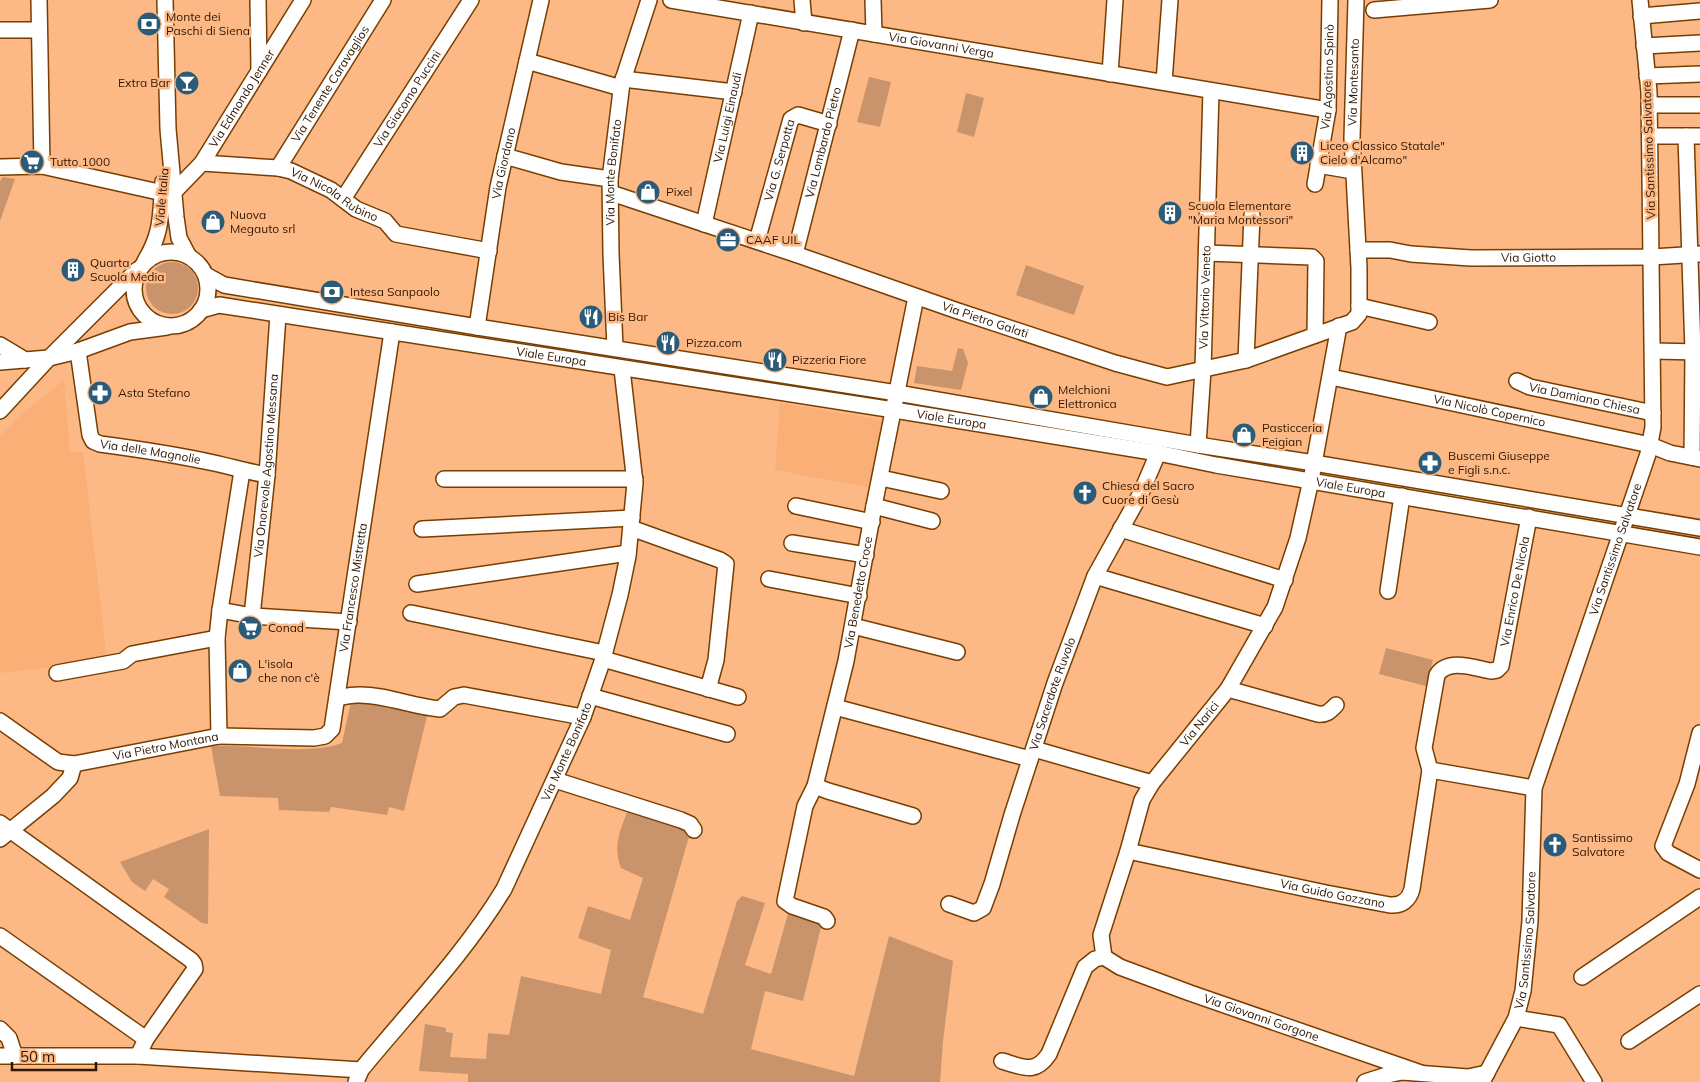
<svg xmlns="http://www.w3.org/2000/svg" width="1700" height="1082" font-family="Mulish,sans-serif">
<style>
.built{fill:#f9af76}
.green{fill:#c9946c}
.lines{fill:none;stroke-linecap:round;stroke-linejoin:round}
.minor-casing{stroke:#783e00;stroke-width:18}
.minor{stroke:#fff;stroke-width:15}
.labels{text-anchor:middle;stroke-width:5;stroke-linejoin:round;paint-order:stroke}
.poi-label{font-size:12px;fill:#301703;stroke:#fdb985;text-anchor:start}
.street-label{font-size:12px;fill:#301703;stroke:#fdb985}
</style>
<rect width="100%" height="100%" fill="#fdb985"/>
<!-- built -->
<g class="built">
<polygon points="64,380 70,453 83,452 107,661 0,673 0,436 28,409"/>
<polygon points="780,403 882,420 872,488 775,470"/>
</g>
<!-- green -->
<g class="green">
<polygon points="869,77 891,82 880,127 857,122"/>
<polygon points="966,93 984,98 974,137 957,132"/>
<polygon points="3,177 15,179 0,221 0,181"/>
<circle cx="172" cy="288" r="26"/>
<polygon points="1026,265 1084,286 1074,315 1016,295"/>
<polygon points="958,348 963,349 968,363 961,390 914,383 917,366 952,371"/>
<polygon points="1386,648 1433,660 1426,686 1379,674"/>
<path d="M360,699L428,712L404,811L389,807L387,815L331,807L329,812L279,810L278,798L220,796L211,746C250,744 308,756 342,743L350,706L353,702Z"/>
<path d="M629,807L679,821L690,833L643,997L703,1014L737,901L742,896L765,903L745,965L771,974L789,910L822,923L803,1001L765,991L751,1049L854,1076L889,936L953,961L943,1041L940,1082H468V1074L419,1071L425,1024L446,1028V1032L453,1033L450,1057L486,1059L488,1033L509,1035L521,976L601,994L611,950L578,938L588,906L630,920L643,878L621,868C612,845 621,829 629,807Z"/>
<polygon points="209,829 208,924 202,923 164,897 169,889 153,879 145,891 132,882 120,862"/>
</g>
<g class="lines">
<defs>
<g id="minor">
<polyline points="39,0 42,166"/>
<polyline points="165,0 168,129 176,217 179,238 188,255"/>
<polyline points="258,0 259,71"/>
<path id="s1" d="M671,0L1328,110"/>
<polyline points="802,0 804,23"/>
<polyline points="873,0 874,34"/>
<polyline points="1374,10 1490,0"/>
<polyline points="1641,16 1700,11"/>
<polyline points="0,30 39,30"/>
<polyline points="1644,46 1700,43"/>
<polyline points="527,61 621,88"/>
<polyline points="1110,74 1115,0"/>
<polyline points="1647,76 1700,74"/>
<polyline points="623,79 734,92"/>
<polyline points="1164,82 1170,0"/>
<polyline points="1649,105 1700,105"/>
<polyline points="1650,136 1700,136"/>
<polyline points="1686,136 1693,352 1692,457"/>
<polyline points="505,156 561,172 610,179"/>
<path id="s2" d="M202,163L278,168L291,171L331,190L356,209L385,221L396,234L489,251"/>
<polyline points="1318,165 1353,171"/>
<polyline points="0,167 42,166 163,193"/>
<path id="s3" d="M278,168L383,0"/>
<path id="s4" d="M1315,184L1328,110L1330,0"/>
<path id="s5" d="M174,192L202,163L303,0"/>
<path id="s6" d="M611,193L795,254L955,310L1115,363L1167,377L1246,360L1352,322L1359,314V268L1352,138L1356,0"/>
<path id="s7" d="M343,199L471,0"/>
<path id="s8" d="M704,224L751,13"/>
<path id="s9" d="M757,241L791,119L798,115L829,124"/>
<path id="s10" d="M1358,250H1390L1411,254L1471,258L1652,257L1700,254"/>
<circle cx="171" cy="289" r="37"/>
<polyline points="1207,253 1312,257 1316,261 1315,335"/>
<path id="s11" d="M795,254L852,30"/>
<path d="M145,261C163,231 160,215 163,182"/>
<polyline points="206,275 224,285 477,327 897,393 1198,445 1314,463 1700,528"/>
<polyline points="1359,306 1429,322"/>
<path id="s12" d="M201,310L219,305L894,410L1158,453L1216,465L1700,547"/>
<path id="s13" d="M477,327L498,187L541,0"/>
<polyline points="0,345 25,360"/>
<path id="s14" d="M615,348L611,254L610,179L622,83L649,0"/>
<path id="s15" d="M78,351L90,435L93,441L100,444C138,449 177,455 214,463C232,467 249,472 267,475"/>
<polyline points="1653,351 1700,352"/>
<polyline points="1246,360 1252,215"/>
<polyline points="0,362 49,358 78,351 130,332 167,327"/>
<path id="s16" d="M1331,377L1650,445L1670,453L1700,459"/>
<path id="s17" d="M1517,381L1530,387L1653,413"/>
<polyline points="0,411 49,358 137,270"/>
<path id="s18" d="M1198,445L1203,370L1211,91"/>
<polyline points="881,478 941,491"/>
<polyline points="444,479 635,479"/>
<polyline points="796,506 872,522"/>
<polyline points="874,506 932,521"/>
<polyline points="631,528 720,560 726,564 716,660 708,689"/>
<polyline points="1121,528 1127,531 1285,580"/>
<polyline points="422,529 632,518"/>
<polyline points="792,543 866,555"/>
<polyline points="1095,576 1265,626"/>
<polyline points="769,579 859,596"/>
<polyline points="417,584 628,553"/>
<polyline points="1388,591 1402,496"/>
<polyline points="220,610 252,616 349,622"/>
<polyline points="411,613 604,653"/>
<path id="s19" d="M252,616L267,475L278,315"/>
<polyline points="853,626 957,652"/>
<polyline points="603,659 738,697"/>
<polyline points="57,673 123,661 132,654 217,638"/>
<path d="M1228,689L1318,714C1327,715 1330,711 1336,705"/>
<polyline points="590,696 727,734"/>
<path d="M337,698C343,697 350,695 357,695C385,694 412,707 440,709L454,697L464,695L583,717"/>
<polyline points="835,707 1030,759"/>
<polyline points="0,721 58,762 74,764"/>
<polyline points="1700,733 1687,784 1663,846 1668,853 1700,870"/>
<path id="s20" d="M219,736L314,738L325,736L332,729L392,332"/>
<polyline points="1034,749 1152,783"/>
<polyline points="1430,770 1534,788"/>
<polyline points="555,780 681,820 690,824 694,830"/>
<polyline points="815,786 805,806 785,901 792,906 824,917 827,921"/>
<path id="s21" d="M913,816L828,791L815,786L846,661L874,506L916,297"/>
<polyline points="0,823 191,960 194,964 195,969 146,1039 138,1056"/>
<path id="s22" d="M0,839L53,796L70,778L74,764L219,736L217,638L220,610L242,471"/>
<path id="s23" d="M1128,851L1326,893L1390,905C1402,906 1409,900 1412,889L1430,770L1424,748L1437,675C1448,658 1474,668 1491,671L1497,670L1501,666L1529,517"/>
<path id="s24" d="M949,904L974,913L983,908L992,884L1012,815L1055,683L1095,576L1141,493L1158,453"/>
<polyline points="0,936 146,1039"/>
<path id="s25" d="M1104,957L1120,967L1190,993L1421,1073"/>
<polyline points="1582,977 1700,897"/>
<polyline points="1516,1018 1559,1025 1594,1082"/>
<polyline points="0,1029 9,1038 15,1056"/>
<polyline points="1629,1041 1700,994"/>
<polyline points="0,1056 138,1056 361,1070"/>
<path id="s26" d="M1002,1061C1023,1067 1035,1075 1049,1054L1085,967L1095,959L1104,957L1101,935L1128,851L1142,800L1152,783L1228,689L1275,607L1298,538L1311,480L1339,326"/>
<path id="s27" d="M356,1082L361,1070C410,1010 464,955 504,889L583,717L603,659L620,595L628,556L635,483L622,369"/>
<polyline points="1365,1082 1387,1075 1402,1072 1468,1077 1487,1073"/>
<path id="s28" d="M1482,1082L1516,1018L1523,991L1530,921L1534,788L1648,454L1653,427L1649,92L1640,0"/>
</g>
</defs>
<!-- minor casing -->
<use href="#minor" class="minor-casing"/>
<!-- minor -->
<use href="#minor" class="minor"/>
</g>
<!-- icons -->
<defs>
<symbol id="bank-disc" viewBox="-11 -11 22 22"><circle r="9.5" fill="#2a5b79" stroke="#fdb985"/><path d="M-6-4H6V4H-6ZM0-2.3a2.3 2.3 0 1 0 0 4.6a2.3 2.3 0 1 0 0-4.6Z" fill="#fff"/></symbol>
<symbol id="bar-disc" viewBox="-11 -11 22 22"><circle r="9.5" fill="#2a5b79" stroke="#fdb985"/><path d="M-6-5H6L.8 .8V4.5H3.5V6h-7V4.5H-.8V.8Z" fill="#fff"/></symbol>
<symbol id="building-disc" viewBox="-11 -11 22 22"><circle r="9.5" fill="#2a5b79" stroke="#fdb985"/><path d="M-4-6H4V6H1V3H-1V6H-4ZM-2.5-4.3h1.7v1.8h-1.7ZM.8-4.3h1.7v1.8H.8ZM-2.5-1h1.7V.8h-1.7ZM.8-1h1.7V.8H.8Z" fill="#fff"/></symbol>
<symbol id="supermarket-disc" viewBox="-11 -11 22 22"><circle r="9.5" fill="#2a5b79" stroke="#fdb985"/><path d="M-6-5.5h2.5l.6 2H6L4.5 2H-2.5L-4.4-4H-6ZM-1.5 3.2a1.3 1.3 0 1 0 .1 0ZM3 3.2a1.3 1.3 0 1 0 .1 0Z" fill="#fff"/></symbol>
<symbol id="shop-disc" viewBox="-11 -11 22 22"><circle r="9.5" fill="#2a5b79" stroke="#fdb985"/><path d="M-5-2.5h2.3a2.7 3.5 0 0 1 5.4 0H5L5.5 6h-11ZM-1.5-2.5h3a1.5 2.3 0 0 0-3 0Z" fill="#fff"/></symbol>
<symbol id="office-disc" viewBox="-11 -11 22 22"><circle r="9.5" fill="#2a5b79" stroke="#fdb985"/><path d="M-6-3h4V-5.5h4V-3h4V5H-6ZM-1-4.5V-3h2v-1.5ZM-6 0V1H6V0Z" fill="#fff"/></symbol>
<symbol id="restaurant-disc" viewBox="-11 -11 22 22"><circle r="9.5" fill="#2a5b79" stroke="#fdb985"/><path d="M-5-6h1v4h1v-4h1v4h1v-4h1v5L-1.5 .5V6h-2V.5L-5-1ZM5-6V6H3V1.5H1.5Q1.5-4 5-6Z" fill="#fff"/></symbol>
<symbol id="pharmacy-disc" viewBox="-11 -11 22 22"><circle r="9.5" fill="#2a5b79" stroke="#fdb985"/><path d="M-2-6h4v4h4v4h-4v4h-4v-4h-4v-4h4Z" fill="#fff"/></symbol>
<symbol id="church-disc" viewBox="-11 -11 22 22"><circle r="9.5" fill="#2a5b79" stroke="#fdb985"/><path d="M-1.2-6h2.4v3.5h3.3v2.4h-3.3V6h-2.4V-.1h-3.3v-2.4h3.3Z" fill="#fff"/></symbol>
</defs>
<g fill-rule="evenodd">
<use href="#bank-disc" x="135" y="10" width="28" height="28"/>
<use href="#bar-disc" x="173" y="69" width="28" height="28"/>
<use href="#building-disc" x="1288" y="139" width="28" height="28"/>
<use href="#supermarket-disc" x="18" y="148" width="28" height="28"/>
<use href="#shop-disc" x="634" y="178" width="28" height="28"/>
<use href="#building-disc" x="1156" y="199" width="28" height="28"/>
<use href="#shop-disc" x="199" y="208" width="28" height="28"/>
<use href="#office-disc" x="714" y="226" width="28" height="28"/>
<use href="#building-disc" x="59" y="256" width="28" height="28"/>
<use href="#bank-disc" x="318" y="278" width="28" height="28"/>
<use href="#restaurant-disc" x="577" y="303" width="28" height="28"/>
<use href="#restaurant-disc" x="654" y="329" width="28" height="28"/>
<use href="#restaurant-disc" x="761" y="346" width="28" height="28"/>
<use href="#pharmacy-disc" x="86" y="379" width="28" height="28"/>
<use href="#shop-disc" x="1027" y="383" width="28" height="28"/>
<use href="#shop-disc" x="1230" y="421" width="28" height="28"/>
<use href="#pharmacy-disc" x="1416" y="449" width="28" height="28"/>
<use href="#church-disc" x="1071" y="479" width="28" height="28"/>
<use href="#supermarket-disc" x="236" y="614" width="28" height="28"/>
<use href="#shop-disc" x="226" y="657" width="28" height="28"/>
<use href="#church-disc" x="1541" y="831" width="28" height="28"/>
</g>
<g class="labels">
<!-- poi labels -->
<g class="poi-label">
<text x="166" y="21">Monte dei<tspan x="166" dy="14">Paschi di Siena</tspan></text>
<text x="170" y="87" text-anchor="end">Extra Bar</text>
<text x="1320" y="150">Liceo Classico Statale"<tspan x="1320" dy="14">Cielo d'Alcamo"</tspan></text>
<text x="50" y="166">Tutto 1000</text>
<text x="666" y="196">Pixel</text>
<text x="1188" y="210">Scuola Elementare<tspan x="1188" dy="14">"Maria Montessori"</tspan></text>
<text x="230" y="219">Nuova<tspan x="230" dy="14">Megauto srl</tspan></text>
<text x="746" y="244">CAAF UIL</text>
<text x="90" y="267">Quarta<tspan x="90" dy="14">Scuola Media</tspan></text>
<text x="350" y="296">Intesa Sanpaolo</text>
<text x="608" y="321">Bis Bar</text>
<text x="686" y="347">Pizza.com</text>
<text x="792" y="364">Pizzeria Fiore</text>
<text x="1058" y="394">Melchioni<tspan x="1058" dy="14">Elettronica</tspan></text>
<text x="118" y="397">Asta Stefano</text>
<text x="1262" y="432">Pasticceria<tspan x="1262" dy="14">Feigian</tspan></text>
<text x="1448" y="460">Buscemi Giuseppe<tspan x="1448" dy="14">e Figli s.n.c.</tspan></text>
<text x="1102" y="490">Chiesa del Sacro<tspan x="1102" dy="14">Cuore di Gesù</tspan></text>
<text x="268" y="632">Conad</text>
<text x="258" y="668">L'isola<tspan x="258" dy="14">che non c'è</tspan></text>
<text x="1572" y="842">Santissimo<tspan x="1572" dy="14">Salvatore</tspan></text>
</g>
<!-- street labels -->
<g class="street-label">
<text dy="4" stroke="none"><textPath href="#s1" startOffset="274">Via Giovanni Verga</textPath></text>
<text dy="4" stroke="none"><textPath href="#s4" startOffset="108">Via Agostino Spinò</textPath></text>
<text dy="4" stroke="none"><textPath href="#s6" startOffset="1022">Via Montesanto</textPath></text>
<text dy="4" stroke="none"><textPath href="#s3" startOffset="99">Via Tenente Caravaglios</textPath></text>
<text dy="4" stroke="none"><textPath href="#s5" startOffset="116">Via Edmondo Jenner</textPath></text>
<text dy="4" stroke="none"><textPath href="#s7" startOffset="119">Via Giacomo Puccini</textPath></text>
<text dy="4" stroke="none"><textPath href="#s8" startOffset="109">Via Luigi Einaudi</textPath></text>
<text dy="4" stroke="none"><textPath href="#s11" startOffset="115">Via Lombardo Pietro</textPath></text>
<text transform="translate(1649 150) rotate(-92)" y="4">Via Santissimo Salvatore</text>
<text dy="4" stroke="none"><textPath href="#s9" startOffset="84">Via G. Serpotta</textPath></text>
<text dy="4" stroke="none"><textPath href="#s13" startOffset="166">Via Giordano</textPath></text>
<text dy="4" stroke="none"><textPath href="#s14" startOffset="176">Via Monte Bonifato</textPath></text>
<text dy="4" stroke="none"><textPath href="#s2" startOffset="139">Via Nicola Rubino</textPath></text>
<text transform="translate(162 197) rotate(-85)" y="4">Viale Italia</text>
<text dy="4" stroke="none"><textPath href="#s10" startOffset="171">Via Giotto</textPath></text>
<text dy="4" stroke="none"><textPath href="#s18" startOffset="148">Via Vittorio Veneto</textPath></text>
<text dy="4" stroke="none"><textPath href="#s6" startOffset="395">Via Pietro Galati</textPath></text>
<text dy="4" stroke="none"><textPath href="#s12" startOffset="355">Viale Europa</textPath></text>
<text dy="4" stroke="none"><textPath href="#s17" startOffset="70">Via Damiano Chiesa</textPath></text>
<text dy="4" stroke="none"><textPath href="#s16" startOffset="162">Via Nicolò Copernico</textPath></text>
<text dy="4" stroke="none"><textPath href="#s12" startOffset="760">Viale Europa</textPath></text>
<text dy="4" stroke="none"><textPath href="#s15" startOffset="150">Via delle Magnolie</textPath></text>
<text dy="4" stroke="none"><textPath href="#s19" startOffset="151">Via Onorevole Agostino Messana</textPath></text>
<text dy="4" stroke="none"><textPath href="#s12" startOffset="1165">Viale Europa</textPath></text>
<text dy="4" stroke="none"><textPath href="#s28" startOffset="556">Via Santissimo Salvatore</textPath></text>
<text dy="4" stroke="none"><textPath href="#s20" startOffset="259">Via Francesco Mistretta</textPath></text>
<text dy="4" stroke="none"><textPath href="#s21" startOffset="301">Via Benedetto Croce</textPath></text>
<text dy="4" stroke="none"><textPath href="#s23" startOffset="660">Via Enrico De Nicola</textPath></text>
<text dy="4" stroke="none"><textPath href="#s24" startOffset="262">Via Sacerdote Ruvolo</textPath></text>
<text dy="4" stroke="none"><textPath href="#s26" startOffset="428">Via Narici</textPath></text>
<text dy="4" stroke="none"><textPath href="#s22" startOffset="201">Via Pietro Montana</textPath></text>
<text dy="4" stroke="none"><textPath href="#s27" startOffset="395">Via Monte Bonifato</textPath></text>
<text dy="4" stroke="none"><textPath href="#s23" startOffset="209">Via Guido Gozzano</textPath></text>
<text dy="4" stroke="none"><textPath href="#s28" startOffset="151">Via Santissimo Salvatore</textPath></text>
<text dy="4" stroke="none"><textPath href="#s25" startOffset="169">Via Giovanni Gorgone</textPath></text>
</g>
</g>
<!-- scale -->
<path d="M12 1062v8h84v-8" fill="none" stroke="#301703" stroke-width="2.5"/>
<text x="20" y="1062" font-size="15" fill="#301703" stroke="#fdb985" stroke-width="4" paint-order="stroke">50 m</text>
</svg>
